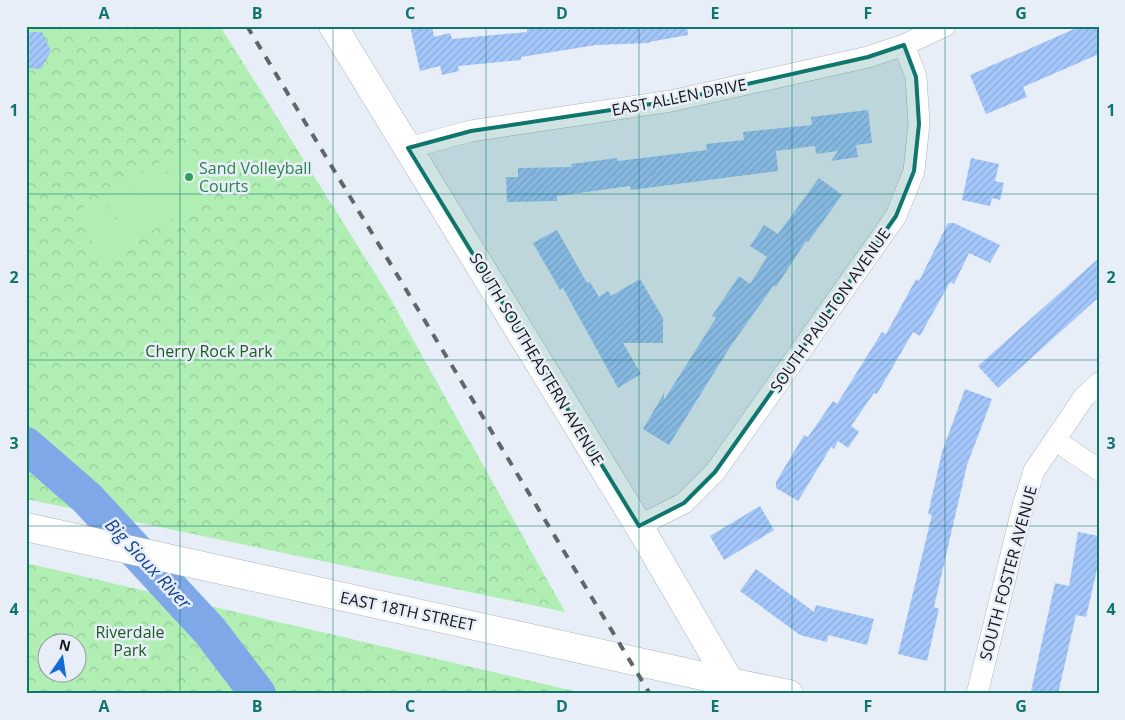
<svg xmlns="http://www.w3.org/2000/svg" width="1125" height="720" font-family="'Open Sans',sans-serif">
<style>
.park{fill:url(#park-crowns);fill-rule:evenodd}
.garden{fill:#b0eeb3}
.lines{fill:none;stroke-linecap:round;stroke-linejoin:round}
.river{stroke:#7fa8e8;stroke-width:36}
.building{fill:url(#building-hatch)}
.minor-casing{stroke:#aeb4bc;stroke-width:22}
.tertiary-casing{stroke:#aeb4bc;stroke-width:29}
.secondary-casing{stroke:#aeb4bc;stroke-width:29}
.minor{stroke:#fff;stroke-width:21}
.tertiary{stroke:#fff;stroke-width:28}
.secondary{stroke:#fff;stroke-width:28}
.rail{stroke:#62656a;stroke-width:4;stroke-dasharray:9 9;stroke-linecap:butt}
.marked{fill:#0f766e;fill-opacity:0.2;stroke:#0f766e;stroke-width:4;stroke-linejoin:round}
.grid{fill:none;stroke:#0f766e;stroke-width:1;stroke-opacity:0.55}
.leisure-dot{fill:#2e9e5b;stroke:#e8eef7;stroke-width:2}
.labels{text-anchor:middle;stroke-width:5;stroke-linejoin:round;paint-order:stroke}
.street-label{font-size:16px;fill:#15171a;stroke:#e8eef7}
.leisure-label{font-size:16px;fill:#27864d;stroke:#e8eef7;text-anchor:start}
.park-label{font-size:16px;fill:#1c5b25;stroke:#e8eef7}
.water-label{font-size:18px;font-style:italic;fill:#15458f;stroke:#e8eef7}
.neatline{fill:none;stroke:#0f766e;stroke-width:2}
.grid-label{font-size:16px;text-anchor:middle;font-weight:bold;fill:#0f766e}
</style>
<defs>
<pattern id="park-crowns" width="20" height="18" patternUnits="userSpaceOnUse" patternTransform="scale(1.25)"><rect width="20" height="18" fill="#b0eeb3"/><path d="M2 6a3 3 0 1 1 6 0M12 15a3 3 0 1 1 6 0" fill="none" stroke="#96cb99"/></pattern>
<pattern id="building-hatch" width="6" height="6" patternUnits="userSpaceOnUse" patternTransform="scale(1.25)"><rect width="6" height="6" fill="#a4c7fb"/><path d="M-1 1l2-2M0 6l6-6M5 7l2-2" fill="none" stroke="#8caad7"/></pattern>
</defs>
<rect width="100%" height="100%" fill="#e8eef7"/>
<!-- park -->
<g class="park">
<polygon points="26,26 220,26 386,291 565,612 26,499"/>
<path d="M26,563L587,694H26ZM48,642H78V672H48Z"/>
</g>
<!-- garden -->
<g class="garden">
<polygon points="188,145 217,193 190,209 161,161"/>
<polygon points="160,162 188,210 161,226 132,179"/>
<polygon points="131,179 160,226 132,243 104,195"/>
<polygon points="102,196 130,243 103,260 75,212"/>
</g>
<g class="lines">
<!-- river -->
<polyline class="river" points="26,445 87,498 210,631 258,694"/>
</g>
<!-- building -->
<g class="building">
<polygon points="410,26 432,26 434,37 450,33 452,39 527,32 527,26 687,26 688,35 649,42 649,43 596,45 521,57 521,60 458,66 459,71 442,75 440,66 420,71"/>
<polygon points="1081,26 1099,26 1099,54 1023,87 1027,97 986,114 970,75"/>
<polygon points="26,32 42,32 51,51 41,69 26,68"/>
<polygon points="868,110 872,143 856,145 858,157 831,161 838,151 816,154 815,146 776,151 778,171 631,190 630,186 557,196 557,201 507,202 506,177 518,177 518,168 572,167 571,164 617,158 618,161 707,150 706,144 744,140 743,132 812,125 811,117"/>
<polygon points="971,158 999,164 995,181 1004,183 1000,200 992,198 990,206 962,200"/>
<polygon points="819,178 842,195 808,242 806,241 776,287 774,285 730,347 669,445 643,429 664,393 664,400 716,318 712,316 739,276 750,284 767,257 750,246 764,225 778,234"/>
<polygon points="948,223 954,223 1000,245 990,263 969,253 954,284 950,282 920,336 913,332 877,394 874,393 851,426 859,432 848,448 838,441 834,449 831,447 798,501 776,488 776,482 804,435 808,437 833,401 837,404 882,332 886,334 916,279 919,281"/>
<polygon points="557,230 587,283 590,282 599,297 608,291 611,296 640,279 663,318 663,343 623,343 641,374 618,388 563,288 560,290 533,243"/>
<polygon points="1099,258 1099,297 998,388 978,366"/>
<polygon points="965,389 992,399 967,465 934,607 939,609 927,661 898,654 932,515 928,514 942,452"/>
<polygon points="760,506 774,530 724,560 710,536"/>
<polygon points="1078,532 1099,536 1099,561 1086,617 1076,615 1058,694 1031,691 1055,583 1069,586"/>
<polygon points="756,569 814,612 816,605 874,619 867,645 828,635 827,642 800,635 740,591"/>
</g>
<g class="lines">
<defs>
<g id="minor">
<polyline points="408,148 471,131 671,101 868,57 904,45 945,26"/>
<polyline points="1055,440 1099,470"/>
<polyline points="639,526 684,503 715,472 896,216 914,171 919,124 916,77 904,45"/>
<polyline points="977,694 1023,506 1034,471 1084,397 1099,383"/>
</g>
<polyline id="tertiary" points="333,26 639,526 730,682 789,694"/>
<polyline id="secondary" points="26,527 730,682 737,694"/>
</defs>
<!-- minor casing -->
<use href="#minor" class="minor-casing"/>
<!-- tertiary casing -->
<use href="#tertiary" class="tertiary-casing"/>
<!-- secondary casing -->
<use href="#secondary" class="secondary-casing"/>
<!-- minor -->
<use href="#minor" class="minor"/>
<!-- tertiary -->
<use href="#tertiary" class="tertiary"/>
<!-- secondary -->
<use href="#secondary" class="secondary"/>
<!-- rail -->
<polyline class="rail" points="247,26 650,694"/>
</g>
<!-- marked area -->
<path class="marked" d="M904,45L916,77L919,124L914,171L896,216L715,472L684,503L639,526L408,148L471,131L671,101L868,57Z"/>
<!-- grid -->
<path class="grid" d="M180,26V694M333,26V694M486,26V694M639,26V694M792,26V694M945,26V694M26,194H1099M26,360H1099M26,526H1099"/>
<!-- markers -->
<circle class="leisure-dot" cx="189" cy="177" r="5"/>
<g class="labels">
<!-- street labels -->
<g class="street-label">
<text transform="translate(679 97) rotate(-11)" y="6">EAST ALLEN DRIVE</text>
<text transform="translate(830 310) rotate(-55)" y="6">SOUTH PAULTON AVENUE</text>
<text transform="translate(537 359) rotate(59)" y="6">SOUTH SOUTHEASTERN AVENUE</text>
<text transform="translate(1008 573) rotate(-75)" y="6">SOUTH FOSTER AVENUE</text>
<text transform="translate(408 611) rotate(12)" y="6">EAST 18TH STREET</text>
</g>
<!-- leisure labels -->
<g class="leisure-label">
<text x="199" y="174">Sand Volleyball<tspan x="199" dy="18">Courts</tspan></text>
</g>
<!-- park labels -->
<g class="park-label">
<text x="209" y="357">Cherry Rock Park</text>
<text x="130" y="638">Riverdale<tspan x="130" dy="18">Park</tspan></text>
</g>
<!-- water labels -->
<g class="water-label">
<text transform="translate(148 564) rotate(47)" y="6">Big Sioux River</text>
</g>
</g>
<!-- border -->
<rect width="1125" height="720" fill="none" stroke="#e8eef7" stroke-width="55"/>
<!-- north arrow -->
<g transform="translate(62 658) rotate(13)"><circle r="24" fill="#e8eef7" stroke="#94989f"/>
<path d="M0-4L9 19L0 12L-9 19Z" fill="#136cd5"/>
<text y="-8" font-size="14" font-weight="bold" text-anchor="middle" fill="#15171a">N</text>
</g>
<rect x="28" y="28" width="1070" height="664" class="neatline"/>
<g class="grid-label">
<text x="104" y="19">A</text>
<text x="257" y="19">B</text>
<text x="410" y="19">C</text>
<text x="562" y="19">D</text>
<text x="715" y="19">E</text>
<text x="868" y="19">F</text>
<text x="1021" y="19">G</text>
<text x="14" y="116">1</text>
<text x="1111" y="116">1</text>
<text x="14" y="283">2</text>
<text x="1111" y="283">2</text>
<text x="14" y="449">3</text>
<text x="1111" y="449">3</text>
<text x="14" y="615">4</text>
<text x="1111" y="615">4</text>
<text x="104" y="712">A</text>
<text x="257" y="712">B</text>
<text x="410" y="712">C</text>
<text x="562" y="712">D</text>
<text x="715" y="712">E</text>
<text x="868" y="712">F</text>
<text x="1021" y="712">G</text>
</g>
</svg>
